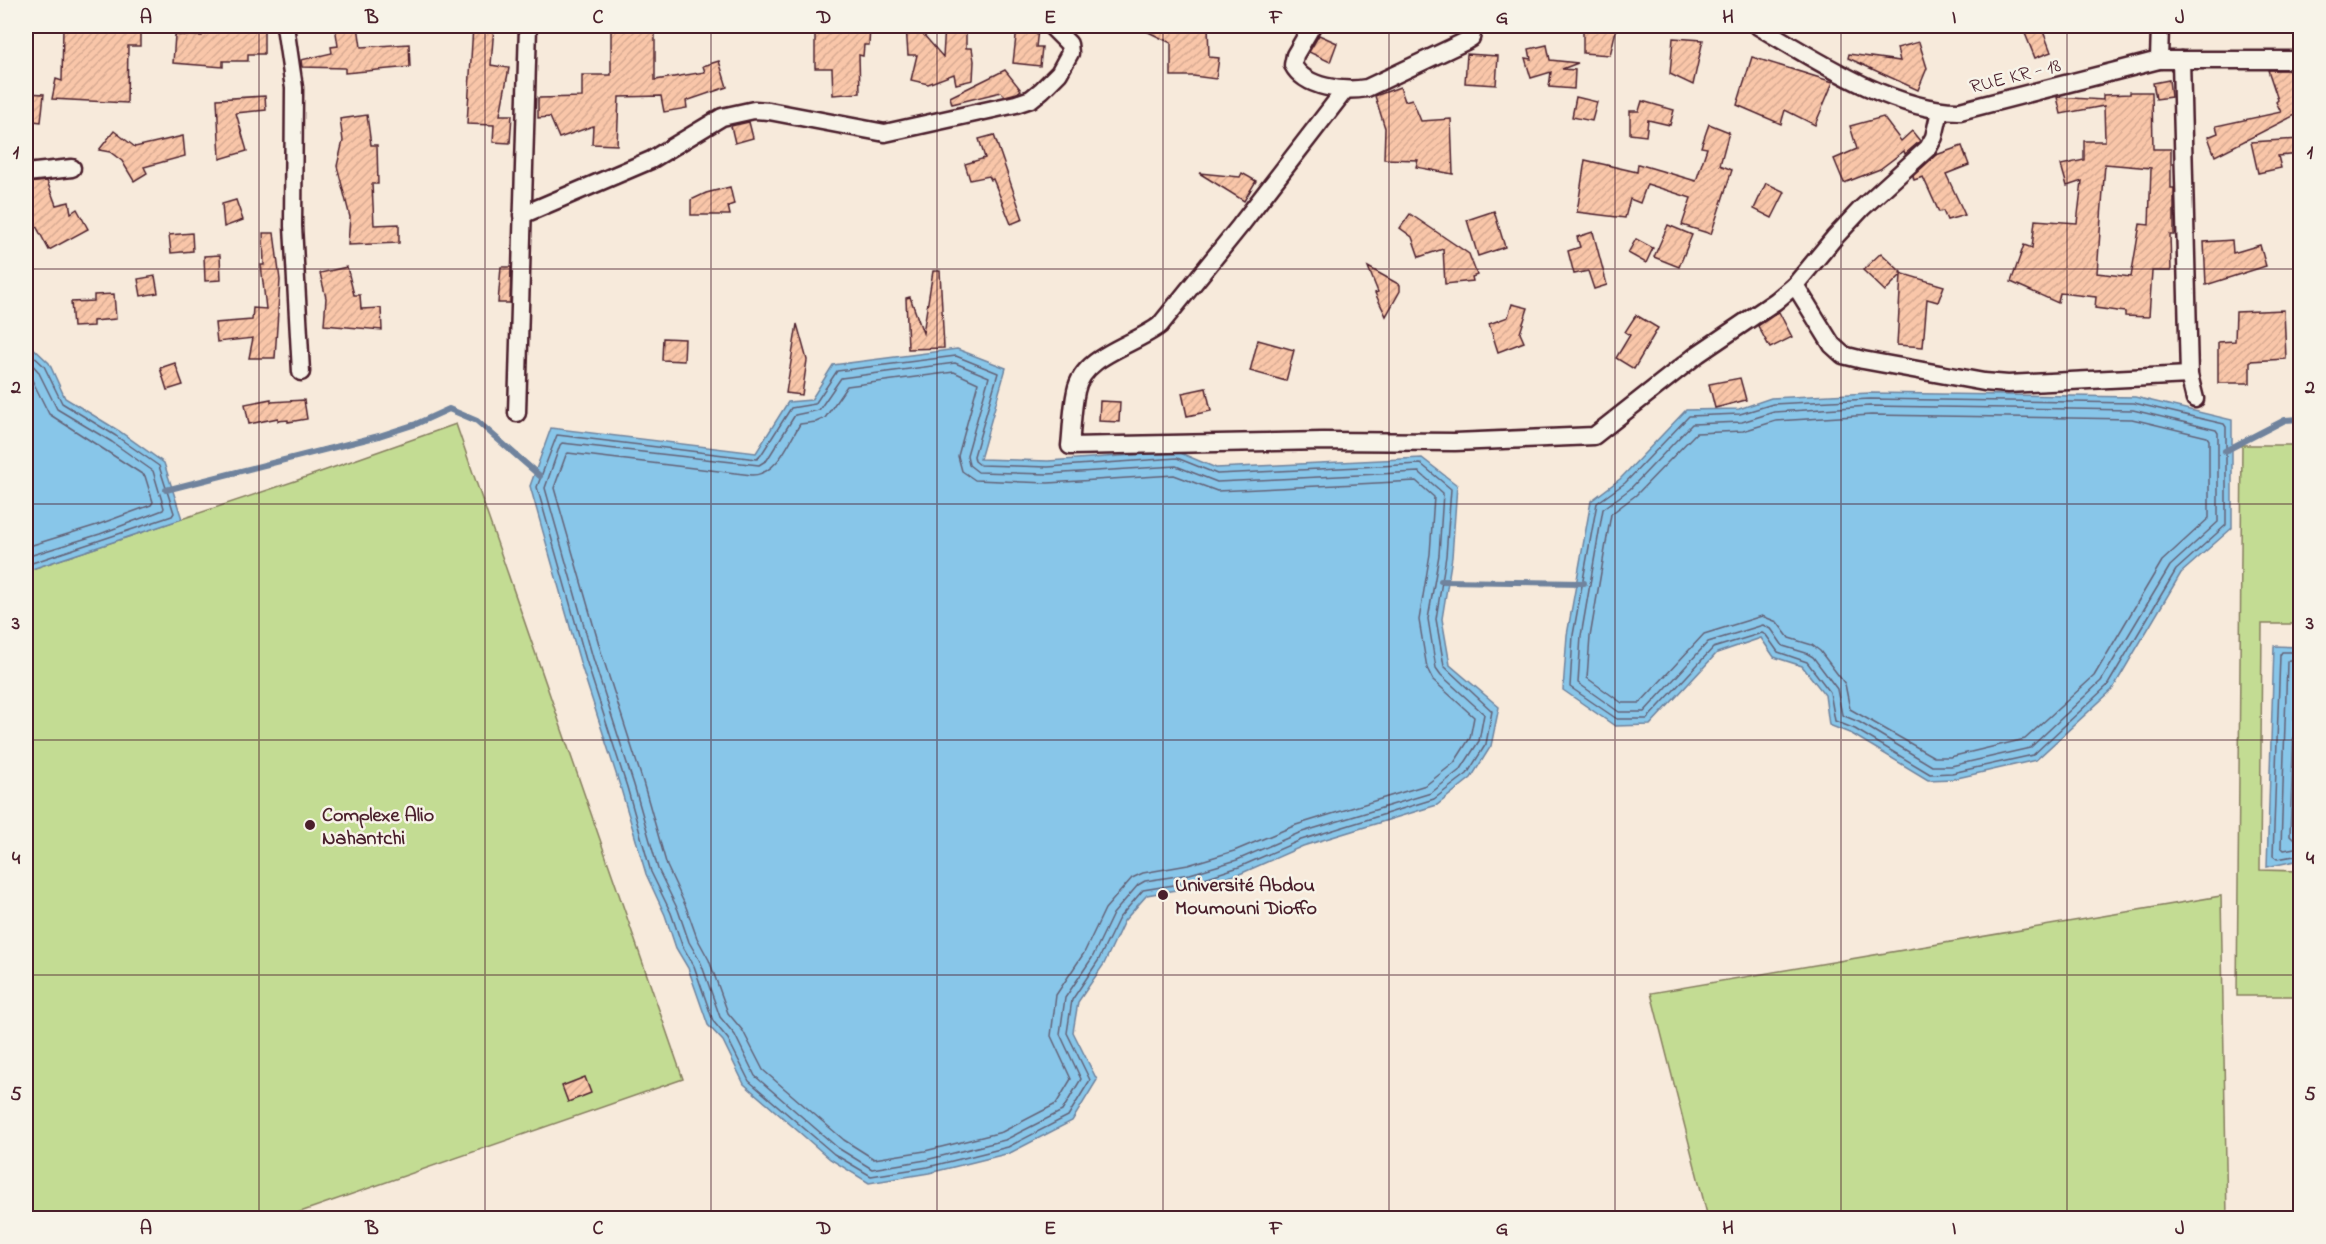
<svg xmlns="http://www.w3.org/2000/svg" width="2326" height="1244" font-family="'Indie Flower',sans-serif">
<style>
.green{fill:#c3dc93;stroke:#867e5f;stroke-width:1.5}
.water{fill:#88c6e9;stroke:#6f839d;stroke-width:1.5}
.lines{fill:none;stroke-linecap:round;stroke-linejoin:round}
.shore{stroke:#636277;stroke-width:1.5}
.stream{stroke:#6f839d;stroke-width:6}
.building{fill:url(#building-hatch);stroke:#4a1f2b;stroke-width:1.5;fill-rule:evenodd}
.minor-casing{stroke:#4a1f2b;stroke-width:21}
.minor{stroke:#f7f3e8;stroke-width:16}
.grid{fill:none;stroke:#4a1f2b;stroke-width:1.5;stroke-opacity:0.55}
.poi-dot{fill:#4a1f2b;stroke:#f7f3e8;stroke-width:2}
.labels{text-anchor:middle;stroke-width:5;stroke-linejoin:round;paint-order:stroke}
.street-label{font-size:20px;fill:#4a1f2b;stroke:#f7f3e8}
.poi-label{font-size:20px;font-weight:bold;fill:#4a1f2b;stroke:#f7f3e8;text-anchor:start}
.neatline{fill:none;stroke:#4a1f2b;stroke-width:2}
.grid-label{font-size:20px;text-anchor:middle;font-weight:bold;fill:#4a1f2b}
</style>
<defs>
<pattern id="building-hatch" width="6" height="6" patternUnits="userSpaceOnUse" patternTransform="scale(1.5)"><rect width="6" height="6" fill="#f9c6a9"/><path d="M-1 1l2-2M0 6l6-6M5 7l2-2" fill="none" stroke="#d7aa92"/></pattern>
</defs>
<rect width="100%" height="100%" fill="#f7eadb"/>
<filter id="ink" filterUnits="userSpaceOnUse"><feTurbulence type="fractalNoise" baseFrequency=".0167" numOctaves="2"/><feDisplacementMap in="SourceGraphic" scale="12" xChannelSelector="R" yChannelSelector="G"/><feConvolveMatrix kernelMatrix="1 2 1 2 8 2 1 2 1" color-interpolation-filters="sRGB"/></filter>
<g filter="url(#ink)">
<!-- green -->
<g class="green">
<polygon points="456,424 683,1079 283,1218 26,1218 26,571 295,481"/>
<polygon points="2242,445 2300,445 2300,624 2262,624 2260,870 2300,871 2300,996 2237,996"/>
<polygon points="2221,896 2227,1218 1708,1218 1651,993"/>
</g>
<!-- water -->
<g class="water">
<polygon points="26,341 49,363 65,398 119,431 164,463 182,519 26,571"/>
<polygon points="957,349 1006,368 980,459 1048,461 1178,452 1216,468 1422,458 1457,485 1452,557 1442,619 1450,665 1499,707 1491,746 1471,778 1437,805 1303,846 1242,873 1193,887 1147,895 1124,921 1104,964 1078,1002 1073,1032 1097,1080 1072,1121 1010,1153 929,1173 869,1183 830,1159 744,1084 723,1041 708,1025 688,968 676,948 665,915 646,874 621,789 580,662 530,486 551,428 756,453 788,402 811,400 833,365"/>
<polygon points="1870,393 2135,397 2232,420 2232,528 2181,573 2112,690 2036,760 1953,779 1928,780 1852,734 1829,725 1825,695 1802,666 1774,657 1761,638 1717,653 1650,725 1615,726 1563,690 1567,635 1591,501 1620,479 1686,410 1739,409 1771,398"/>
<polygon points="2274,646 2300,647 2300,860 2267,867"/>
</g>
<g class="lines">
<!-- shore -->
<g class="shore">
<polyline points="26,349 44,366 62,403 116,436 159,466 174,513 172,516 26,565"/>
<polygon points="956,356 998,373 974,456 975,461 980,465 1048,467 1177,458 1217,474 1421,464 1451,489 1446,556 1436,619 1444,666 1492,711 1486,744 1467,774 1434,799 1301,840 1239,867 1192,882 1143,890 1119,918 1098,961 1072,1000 1067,1033 1090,1080 1068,1116 1008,1147 928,1167 871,1176 834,1154 749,1081 728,1039 713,1021 694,966 682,945 671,913 651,872 627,787 586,660 537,487 557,435 757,459 761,455 791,408 815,404 837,371"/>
<polyline points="26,358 38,371 57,409 112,442 153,471 164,508 163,510 100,534 26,557"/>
<polygon points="955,363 989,377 967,455 969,465 978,472 1048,474 1176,466 1217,482 1419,472 1443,493 1439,555 1428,619 1436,668 1441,675 1484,714 1479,741 1461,769 1431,793 1299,833 1237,860 1190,874 1145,881 1138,885 1113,914 1092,958 1065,998 1060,1034 1081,1079 1062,1111 1005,1140 926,1160 872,1169 838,1148 755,1076 735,1035 720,1017 701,963 689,942 678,910 658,869 634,785 593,658 545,488 560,445 562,443 759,465 767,460 795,415 819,410 841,378"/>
<polyline points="26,371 30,376 49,414 145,476 153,502 151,505 97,525 26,547"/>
<path d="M954,372L978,383L958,456L962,471L975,480L1048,483L1174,475L1217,491L1416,481L1434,497L1430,554L1419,620L1427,668L1433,680L1474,717L1470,738L1454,763L1426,785L1296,825L1234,851L1188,865L1143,873L1132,878L1105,909L1084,953L1056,995L1051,1036L1071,1079L1056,1104L1002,1132L925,1151L874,1159L844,1140L763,1070L743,1031L728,1013L709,960L697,938L686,907L667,866L643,782L602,655L554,488L566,455L568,453L752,475C777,475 789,442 800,424L816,422L825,418L847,386Z"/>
<polygon points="1870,399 2134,403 2224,424 2226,427 2226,525 2176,570 2107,686 2033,755 1952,773 1930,774 1855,729 1835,721 1830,692 1807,662 1778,652 1766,635 1762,633 1713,648 1647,719 1617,719 1570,687 1573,635 1597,503 1625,483 1689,416 1740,414 1773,404"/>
<polygon points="1870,406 2133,410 2216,430 2218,433 2218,522 2170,566 2101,681 2030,748 1951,766 1932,766 1859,722 1842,715 1837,689 1813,657 1806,653 1783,646 1772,630 1763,625 1708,642 1644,712 1619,712 1578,683 1581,636 1603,509 1630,489 1692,424 1742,422 1774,412"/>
<polygon points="1871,415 2132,419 2207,437 2209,440 2209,518 2162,561 2094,676 2025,739 1950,757 1934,757 1850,709 1845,684 1820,651 1812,645 1789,638 1777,622 1762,616 1704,634 1640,703 1622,703 1587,678 1590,637 1611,514 1636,495 1696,433 1743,431 1776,421"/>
<polyline points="2300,652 2282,652 2280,655 2273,856 2277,859 2300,855"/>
<polyline points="2300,660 2289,660 2287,662 2281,847 2284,850 2300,847"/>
<polyline points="2300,669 2296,672 2290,836 2293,839 2300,838"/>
</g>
<!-- stream -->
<g class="stream">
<polyline points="2225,451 2285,420 2300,419"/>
<polyline points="166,490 379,436 416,424 449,409 477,421 540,476"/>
<polyline points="1441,581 1584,583"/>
</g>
</g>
<!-- building -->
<g class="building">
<polygon points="63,26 140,26 140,46 128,46 127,103 52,99 56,79 62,81"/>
<polygon points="202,26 264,26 264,54 248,54 248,61 223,61 223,67 173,63 175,35 202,36"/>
<polygon points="335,26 358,26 361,47 409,44 410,67 345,73 345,68 302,67 301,60 332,53 331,47 338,46"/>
<polygon points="473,26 494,26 491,65 509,68 500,115 512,115 510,143 493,142 494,125 467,124"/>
<polygon points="611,26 655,26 655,80 705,72 703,66 719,61 727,87 686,101 687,108 664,112 661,96 619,97 617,145 592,144 593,126 559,138 550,117 538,118 538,98 582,97 582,75 611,75"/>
<polygon points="815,26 870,26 869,45 864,45 863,56 859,55 860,93 833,95 832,68 815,68"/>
<polygon points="906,26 916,26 943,57 945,26 966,26 966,48 972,48 974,61 973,80 956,84 954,74 928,84 911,80 917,55 908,55"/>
<polygon points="1136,26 1208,26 1209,57 1219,58 1216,79 1193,76 1171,76 1171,43"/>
<polygon points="1583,26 1617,26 1610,55 1583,53"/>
<polygon points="2022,26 2041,26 2051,52 2035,58"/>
<polygon points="1017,28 1038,30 1036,47 1042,47 1040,66 1013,63"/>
<polygon points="1319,35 1337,43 1330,62 1309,52"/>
<polygon points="1673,38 1703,40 1693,85 1670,74"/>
<polygon points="1919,42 1927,68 1918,90 1848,58 1849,54 1900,61 1897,48"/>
<polygon points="1547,45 1550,60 1578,63 1562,69 1575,70 1574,89 1549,87 1551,72 1531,78 1525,58 1531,59 1529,49"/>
<polygon points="1467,54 1498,56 1496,85 1465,83"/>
<polygon points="1752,57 1833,82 1815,125 1785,110 1781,124 1737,105"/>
<polygon points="1005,70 1021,90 1017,93 1005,96 1001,92 952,104 950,97"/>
<polygon points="2268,70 2293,70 2301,93 2301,112 2215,156 2208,137 2218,133 2216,126 2281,112 2276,102 2278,100"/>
<polygon points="2169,80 2171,97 2156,99 2153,83"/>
<polygon points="1400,87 1405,101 1412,99 1421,121 1451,119 1453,174 1416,167 1418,160 1384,159 1385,128 1375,96"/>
<path d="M2130,92H2152L2153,149H2171V188H2174V235H2170L2171,271H2152L2149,317L2125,316V312L2095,308L2096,297L2060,293L2058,303L2011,282L2024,245L2032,248L2035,220L2077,223L2082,181L2067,186L2061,165L2084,160V141H2105L2104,106L2061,114L2057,97L2103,100V95L2130,94ZM2105,164L2151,168L2149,225L2140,224L2131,277L2097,273Z"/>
<polygon points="26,93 44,94 41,122 26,120"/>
<polygon points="265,96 266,110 236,113 247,151 220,159 217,99"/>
<polygon points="1576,97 1597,102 1592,121 1572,117"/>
<polygon points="1642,101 1674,110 1670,125 1648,120 1646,136 1630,134 1630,111 1639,111"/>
<polygon points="367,115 371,145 377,145 378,184 372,184 374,225 399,224 399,243 348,245 350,217 337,166 343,141 340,119"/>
<polygon points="1883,117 1901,141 1912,131 1920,141 1905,154 1904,151 1880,169 1844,183 1834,159 1857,149 1850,126"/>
<polygon points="749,122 753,138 735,143 731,126"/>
<polygon points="1709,124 1729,132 1720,165 1732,170 1711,234 1682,225 1691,198 1647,184 1640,203 1630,199 1625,218 1577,212 1585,160 1637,172 1638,164 1696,181 1707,148 1701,147"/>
<polygon points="114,131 135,147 183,136 185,156 144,167 147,173 134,181 122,161 110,152 99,150"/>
<polygon points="994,135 1023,219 1011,224 993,179 991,180 989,176 970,180 965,164 985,158 979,139"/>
<polygon points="2301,139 2301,154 2278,156 2281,168 2258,173 2251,142"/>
<polygon points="1962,146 1969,165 1946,174 1965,215 1947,220 1943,211 1939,212 1923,177 1914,180 1913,176 1936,155"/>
<polygon points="1199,173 1240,177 1242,173 1256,181 1244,201"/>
<polygon points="47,181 56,205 69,202 71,213 77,209 88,229 49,250 36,226 26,229 26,201 32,199 28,183"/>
<polygon points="1766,183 1785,192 1772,218 1754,209"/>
<polygon points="730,187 734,204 728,206 730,215 691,215 691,200 706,193"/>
<polygon points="236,200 243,220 224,227 222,204"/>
<polygon points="1494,211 1505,247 1478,256 1467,220"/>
<polygon points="1410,214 1469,254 1477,275 1472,277 1473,281 1445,284 1443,249 1419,257 1412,237 1400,228"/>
<polygon points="1668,225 1692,235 1679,267 1654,257"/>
<polygon points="1593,232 1607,285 1594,289 1588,271 1574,274 1568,251 1580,247 1577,237"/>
<polygon points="192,233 193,251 171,253 169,235"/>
<polygon points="263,233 274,233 280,280 275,358 249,358 253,338 217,342 215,323 252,320 253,308 266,309 261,265 264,265"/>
<polygon points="1636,239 1653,248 1646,263 1628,253"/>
<polygon points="2232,240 2233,253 2260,245 2266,266 2206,285 2204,242"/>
<polygon points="1881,253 1901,272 1900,273 1944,286 1938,302 1927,299 1923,347 1897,345 1901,275 1885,291 1863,270"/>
<polygon points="220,255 221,280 205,281 204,256"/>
<polygon points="347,267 354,295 360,295 361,309 381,308 382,330 324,325 326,298 320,273"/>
<polygon points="501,267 511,267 510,303 498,303"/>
<polygon points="1368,267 1400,285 1400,291 1386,316 1375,293 1378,292"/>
<polygon points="933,271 940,271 944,348 908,349 906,298 910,297 923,333"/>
<polygon points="155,276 158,293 141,296 138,279"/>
<polygon points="114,294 116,319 93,321 93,326 73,327 71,302 94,301 94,295"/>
<polygon points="1512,304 1528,308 1520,333 1524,342 1498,352 1489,324 1508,317"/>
<polygon points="2284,310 2286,359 2250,361 2250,383 2218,383 2218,342 2235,341 2236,312"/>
<polygon points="1779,312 1792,337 1770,348 1758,326"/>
<polygon points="1636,315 1658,328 1634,369 1616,358 1630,335 1625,332"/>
<polygon points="797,324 807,360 802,395 786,393"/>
<polygon points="663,338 685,339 684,361 662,360"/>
<polygon points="1258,340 1294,350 1286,381 1250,371"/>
<polygon points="175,363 183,385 167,390 160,368"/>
<polygon points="1740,378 1746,400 1715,408 1709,384"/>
<polygon points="1206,388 1211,411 1187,416 1182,393"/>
<polygon points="271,399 271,402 304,400 307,419 288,422 288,420 278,421 278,418 249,424 245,404"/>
<polygon points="1100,401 1120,402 1119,422 1099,421"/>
<polygon points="585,1077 591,1093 568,1102 562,1086"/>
</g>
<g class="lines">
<defs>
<g id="minor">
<polyline points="285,26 294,88 293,226 301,372"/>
<path d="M1312,26L1295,55L1293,65C1305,88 1344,92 1367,88L1466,41L1471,38L1474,26"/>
<path d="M1758,26C1814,59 1894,112 1960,111L2159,60H2300"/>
<polyline points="2159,60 2160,26"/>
<polyline points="2181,60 2189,375 2195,399"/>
<path d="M1345,90L1240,226L1160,325C1133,346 1083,355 1076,391C1072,409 1072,428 1070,446L1323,441L1455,442L1594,436L1698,354L1776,301L1795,285L1834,238L1862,208L1928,148L1934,137L1940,111"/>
<polyline points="26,173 72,168"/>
<polyline points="522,215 651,160 722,117 754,110 769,111 885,133 1016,104 1031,99 1042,90 1059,73 1070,53 1069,44 1051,26"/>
<polyline points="1795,285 1832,345 1843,355 1863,360 1984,382 2008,384 2189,375"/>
<polyline points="517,413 528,26"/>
</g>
</defs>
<!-- minor casing -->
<use href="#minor" class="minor-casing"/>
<!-- minor -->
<use href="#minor" class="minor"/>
</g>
</g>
<!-- grid -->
<path class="grid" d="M259,26V1218M485,26V1218M711,26V1218M937,26V1218M1163,26V1218M1389,26V1218M1615,26V1218M1841,26V1218M2067,26V1218M26,269H2300M26,504H2300M26,740H2300M26,975H2300"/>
<!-- markers -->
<g class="poi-dot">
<circle cx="310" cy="825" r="6"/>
<circle cx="1163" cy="895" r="6"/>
</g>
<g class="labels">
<!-- street labels -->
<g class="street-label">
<text transform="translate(2015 75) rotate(-14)" y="7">RUE KR - 18</text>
</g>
<!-- poi labels -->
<g class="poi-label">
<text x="322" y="821">Complexe Alio<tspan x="322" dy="23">Nahantchi</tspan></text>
<text x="1175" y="891">Université Abdou<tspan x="1175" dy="23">Moumouni Dioffo</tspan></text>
</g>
</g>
<!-- margin -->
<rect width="2326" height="1244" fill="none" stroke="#f7f3e8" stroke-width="66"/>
<rect x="33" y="33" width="2260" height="1178" class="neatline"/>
<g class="grid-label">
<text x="146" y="23">A</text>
<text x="372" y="23">B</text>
<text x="598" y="23">C</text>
<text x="824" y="23">D</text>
<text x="1050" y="23">E</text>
<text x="1276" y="23">F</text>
<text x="1502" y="23">G</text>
<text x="1728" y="23">H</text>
<text x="1954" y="23">I</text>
<text x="2180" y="23">J</text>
<text x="16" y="158">1</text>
<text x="2310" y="158">1</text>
<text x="16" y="393">2</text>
<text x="2310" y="393">2</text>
<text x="16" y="629">3</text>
<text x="2310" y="629">3</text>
<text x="16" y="864">4</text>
<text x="2310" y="864">4</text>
<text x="16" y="1100">5</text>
<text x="2310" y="1100">5</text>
<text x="146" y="1234">A</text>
<text x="372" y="1234">B</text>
<text x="598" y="1234">C</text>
<text x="824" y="1234">D</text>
<text x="1050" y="1234">E</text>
<text x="1276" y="1234">F</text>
<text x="1502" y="1234">G</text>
<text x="1728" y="1234">H</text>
<text x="1954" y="1234">I</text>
<text x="2180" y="1234">J</text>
</g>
</svg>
